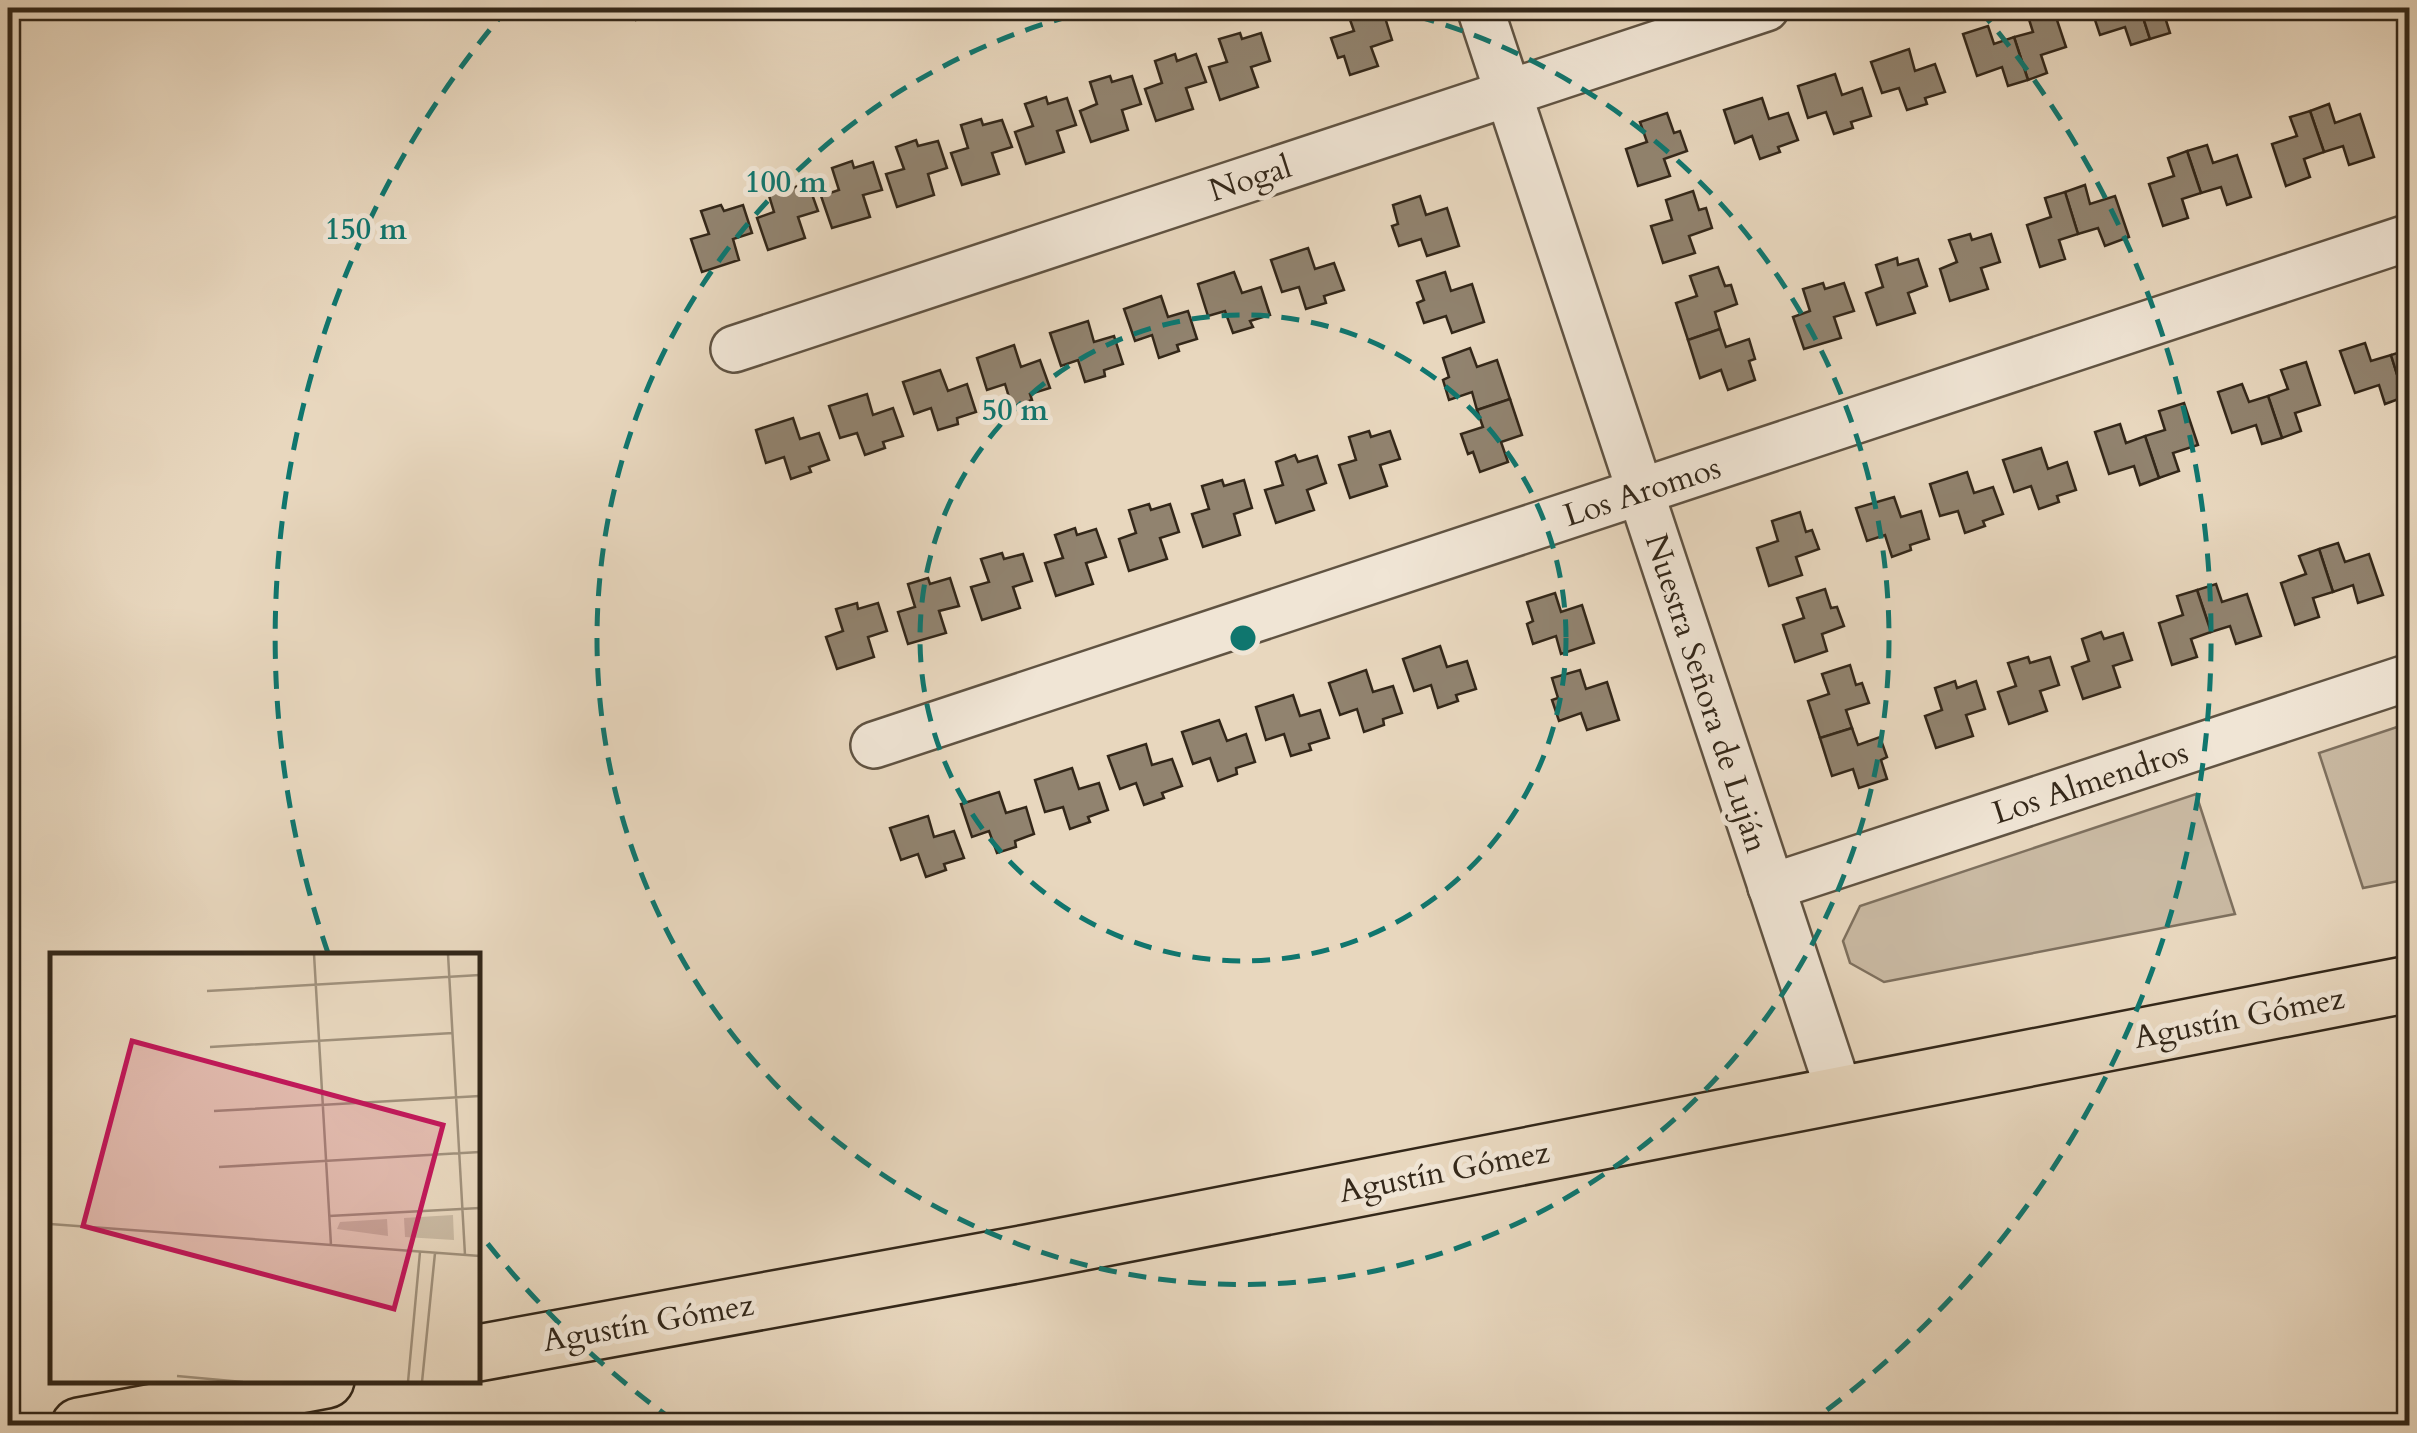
<svg xmlns="http://www.w3.org/2000/svg" width="2417" height="1433" font-family="Cardo,serif">
<style>
.green{fill:#c9b9a2;stroke:#7e705e;stroke-width:2.5}
.building{fill:#91836f;stroke:#332719;stroke-width:2.5}
.lines{fill:none;stroke-linecap:round;stroke-linejoin:round}
.minor-casing{stroke:#605342;stroke-width:50}
.major-casing{stroke:#332719;stroke-width:60}
.minor{stroke:#f0e5d5;stroke-width:45}
.major{stroke:#e8d7be;stroke-width:55}
.ring{fill:none;stroke:#0f766e;stroke-width:5;stroke-dasharray:18 12}
.labels{text-anchor:middle;stroke-width:10;stroke-linejoin:round;paint-order:stroke}
.street-label{font-size:32px;fill:#332719;stroke:#f0e5d5}
.inset-road{fill:none;stroke:#a0917c;stroke-width:2.5}
.view{fill:#c2185b;fill-opacity:0.15;stroke:#c2185b;stroke-width:5}
.inset-edge{fill:none;stroke:#332719;stroke-width:5}
.centre{fill:#0f766e;stroke:#f0e5d5;stroke-width:5}
.ring-label{font-size:30px;text-anchor:middle;font-weight:bold;fill:#0f766e;stroke:#f0e5d5;stroke-width:10;stroke-linejoin:round;paint-order:stroke}
</style>
<rect width="100%" height="100%" fill="#e8d7be"/>
<filter id="stains"><feTurbulence type="fractalNoise" baseFrequency=".002" numOctaves="4"/><feColorMatrix values="0 0 0 0 .2 0 0 0 0 .09 0 0 0 0 .02 0 0 0 .5 -.17"/></filter>
<radialGradient id="worn" r=".72"><stop offset=".6" stop-color="#630" stop-opacity="0"/><stop offset="1" stop-color="#630" stop-opacity=".3"/></radialGradient>
<!-- green -->
<g class="green">
<polygon points="2409,723 2409,879 2363,888 2319,753"/>
<polygon points="2196,794 2235,914 1884,982 1850,963 1843,941 1860,906"/>
</g>
<!-- building -->
<g class="building">
<polygon points="631,8 654,8 655,13 636,20"/>
<polygon points="1366,8 1382,8 1392,40 1371,47 1378,66 1350,75 1344,56 1338,58 1331,38 1354,31 1348,14"/>
<polygon points="2042,8 2053,8 2066,47 2041,55 2047,73 2028,80 2014,37 2033,32 2027,13"/>
<polygon points="2091,8 2140,8 2150,39 2131,45 2125,27 2100,35"/>
<polygon points="2140,8 2185,8 2164,14 2170,33 2150,39"/>
<polygon points="1988,26 1994,44 2014,37 2028,80 2008,86 2002,67 1977,76 1963,34"/>
<polygon points="1240,33 1242,39 1261,33 1270,61 1251,67 1258,87 1220,100 1209,67 1227,62 1219,39"/>
<polygon points="1909,49 1915,71 1935,64 1945,92 1925,98 1927,104 1907,110 1899,88 1882,93 1871,62"/>
<polygon points="1175,54 1177,61 1196,54 1206,82 1186,88 1193,109 1156,121 1145,89 1162,83 1155,61"/>
<polygon points="1835,74 1842,95 1862,88 1871,116 1851,122 1853,128 1834,134 1826,112 1808,118 1798,86"/>
<polygon points="1110,76 1112,82 1132,76 1141,104 1122,110 1128,130 1091,142 1080,111 1097,104 1090,82"/>
<polygon points="1046,97 1048,104 1067,98 1076,125 1057,131 1064,152 1026,164 1015,132 1033,126 1025,104"/>
<polygon points="1762,98 1769,119 1788,113 1798,140 1778,147 1780,152 1760,159 1752,136 1735,143 1724,110"/>
<polygon points="2329,104 2335,123 2360,114 2374,157 2349,165 2343,146 2324,152 2310,111"/>
<polygon points="2310,111 2324,152 2304,159 2310,177 2286,186 2272,144 2297,136 2290,117"/>
<polygon points="1667,113 1674,133 1680,131 1687,151 1664,159 1670,176 1638,186 1626,149 1647,142 1640,122"/>
<polygon points="981,119 983,125 1002,120 1012,147 992,153 999,174 962,185 951,153 968,148 961,125"/>
<polygon points="916,140 918,146 938,141 947,168 928,174 934,195 897,207 886,174 904,169 896,147"/>
<polygon points="2207,145 2213,163 2237,155 2251,197 2227,205 2221,187 2201,193 2187,151"/>
<polygon points="2187,151 2201,193 2182,199 2188,218 2163,226 2149,184 2174,176 2168,158"/>
<polygon points="852,161 854,168 873,162 882,190 863,195 870,217 832,228 821,196 839,190 832,168"/>
<polygon points="787,183 789,189 808,183 818,211 798,217 805,238 768,250 757,218 774,212 767,189"/>
<polygon points="2085,185 2090,204 2115,196 2129,237 2105,246 2098,228 2078,234 2065,192"/>
<polygon points="1693,191 1699,210 1706,208 1712,228 1689,236 1695,253 1663,263 1651,226 1672,220 1666,200"/>
<polygon points="2065,192 2078,234 2059,240 2065,259 2040,267 2027,225 2051,217 2045,198"/>
<polygon points="1420,196 1426,215 1447,208 1459,246 1427,256 1421,239 1399,246 1392,226 1398,224 1393,205"/>
<polygon points="721,205 724,211 743,205 752,233 733,239 739,260 702,272 691,239 709,234 701,211"/>
<polygon points="1970,234 1972,240 1991,234 2000,262 1981,268 1988,289 1950,301 1940,269 1957,262 1949,240"/>
<polygon points="1308,248 1315,269 1334,263 1344,290 1324,296 1326,303 1306,309 1299,287 1282,292 1271,260"/>
<polygon points="1897,258 1898,265 1918,259 1927,286 1908,293 1915,313 1877,325 1866,293 1883,287 1876,265"/>
<polygon points="1718,267 1725,286 1731,285 1737,304 1715,312 1720,329 1688,340 1676,303 1697,296 1690,276"/>
<polygon points="1234,272 1242,293 1261,287 1270,315 1250,321 1253,327 1233,333 1225,311 1208,316 1198,284"/>
<polygon points="1445,272 1451,291 1472,284 1484,322 1452,333 1446,316 1424,323 1417,303 1424,300 1417,281"/>
<polygon points="1823,283 1825,289 1844,283 1854,311 1834,317 1841,338 1804,349 1793,317 1810,311 1803,289"/>
<polygon points="1161,296 1168,317 1188,311 1197,339 1177,345 1179,351 1159,358 1152,335 1135,341 1124,309"/>
<polygon points="1088,321 1094,342 1114,336 1123,364 1104,370 1105,376 1085,382 1078,360 1061,366 1050,333"/>
<polygon points="1720,329 1726,347 1749,339 1755,359 1749,361 1755,380 1728,390 1721,370 1700,378 1688,340"/>
<polygon points="2365,343 2371,361 2391,355 2404,397 2385,404 2379,385 2355,393 2340,351"/>
<polygon points="1014,345 1021,367 1040,360 1050,388 1030,394 1032,400 1012,407 1005,384 987,390 977,358"/>
<polygon points="1470,348 1477,367 1497,360 1510,399 1477,410 1472,392 1449,400 1443,380 1449,377 1443,358"/>
<polygon points="2410,349 2410,395 2404,397 2391,355"/>
<polygon points="2306,362 2320,405 2295,413 2301,431 2282,438 2268,396 2288,389 2281,370"/>
<polygon points="940,370 948,391 967,384 976,412 957,418 958,424 938,430 931,408 914,414 903,382"/>
<polygon points="2242,384 2249,402 2268,396 2282,438 2262,444 2256,425 2232,433 2218,392"/>
<polygon points="867,394 873,415 893,408 903,436 883,442 885,448 865,455 857,433 840,438 829,406"/>
<polygon points="1510,399 1522,435 1501,442 1508,462 1480,472 1473,452 1468,454 1461,434 1483,427 1477,410"/>
<polygon points="2184,403 2198,445 2173,453 2179,471 2159,478 2145,436 2165,430 2159,411"/>
<polygon points="793,418 800,439 819,433 829,460 809,467 811,472 791,479 784,457 766,463 756,430"/>
<polygon points="2120,424 2126,443 2145,436 2159,478 2140,485 2134,466 2109,474 2095,432"/>
<polygon points="1369,431 1371,437 1390,431 1400,459 1380,465 1387,486 1350,498 1339,465 1356,460 1349,437"/>
<polygon points="2041,448 2048,469 2067,462 2076,490 2057,496 2059,502 2039,509 2031,486 2014,492 2003,460"/>
<polygon points="1295,455 1298,462 1317,456 1326,483 1307,490 1314,510 1276,523 1265,490 1283,485 1276,462"/>
<polygon points="1967,472 1974,493 1993,487 2003,514 1983,521 1985,526 1965,533 1958,511 1940,516 1930,484"/>
<polygon points="1222,480 1224,486 1244,480 1252,508 1234,514 1240,535 1203,547 1192,514 1209,509 1202,486"/>
<polygon points="1894,497 1901,517 1921,511 1929,539 1910,545 1911,550 1892,557 1885,535 1867,541 1856,508"/>
<polygon points="1149,504 1151,510 1170,504 1179,532 1160,538 1167,559 1129,571 1119,539 1136,533 1129,510"/>
<polygon points="1800,512 1806,532 1812,530 1819,549 1796,557 1802,575 1769,586 1757,548 1778,541 1772,521"/>
<polygon points="1075,528 1077,535 1096,529 1106,557 1086,563 1093,584 1056,596 1045,563 1063,558 1055,535"/>
<polygon points="2338,543 2345,562 2369,554 2383,595 2358,603 2353,585 2333,592 2319,549"/>
<polygon points="2319,549 2333,592 2313,598 2319,617 2295,625 2281,583 2306,574 2299,556"/>
<polygon points="1002,553 1004,559 1023,554 1032,581 1013,587 1020,608 982,620 971,587 989,582 981,559"/>
<polygon points="928,578 930,584 950,578 959,606 939,611 946,633 908,644 898,612 915,607 908,584"/>
<polygon points="2216,584 2222,602 2247,594 2261,636 2236,644 2230,626 2211,632 2197,590"/>
<polygon points="1825,589 1831,608 1837,607 1844,626 1822,634 1827,651 1795,662 1783,625 1804,618 1797,598"/>
<polygon points="2197,590 2211,632 2191,639 2197,657 2172,665 2159,623 2183,615 2177,596"/>
<polygon points="1555,593 1561,612 1582,605 1594,643 1561,654 1556,636 1533,644 1527,624 1533,621 1527,602"/>
<polygon points="857,603 858,609 878,603 887,631 868,637 874,657 837,669 826,637 843,631 836,609"/>
<polygon points="2101,632 2104,639 2123,633 2132,660 2113,666 2120,687 2083,699 2072,667 2089,661 2082,639"/>
<polygon points="1440,646 1447,667 1467,661 1476,689 1456,695 1458,701 1438,708 1431,685 1414,691 1403,659"/>
<polygon points="2028,657 2030,663 2050,657 2059,685 2040,691 2047,711 2009,724 1998,692 2016,686 2008,663"/>
<polygon points="1850,665 1856,685 1862,683 1869,703 1846,710 1852,728 1820,738 1808,701 1829,694 1822,674"/>
<polygon points="1366,670 1373,692 1393,686 1402,713 1383,719 1384,725 1364,732 1357,709 1340,715 1329,683"/>
<polygon points="1580,670 1586,689 1607,682 1619,720 1587,730 1581,713 1559,721 1552,700 1558,698 1552,678"/>
<polygon points="1955,681 1957,688 1976,681 1985,709 1966,715 1973,736 1936,748 1925,716 1942,710 1935,688"/>
<polygon points="1293,695 1300,716 1320,710 1329,738 1309,744 1311,750 1291,756 1284,734 1266,740 1256,707"/>
<polygon points="1219,720 1227,741 1246,734 1255,762 1236,768 1237,774 1218,781 1210,758 1193,764 1182,732"/>
<polygon points="1852,728 1858,745 1880,737 1887,757 1881,760 1887,779 1859,788 1853,769 1832,776 1820,738"/>
<polygon points="1146,744 1152,765 1172,759 1182,786 1162,793 1164,798 1144,805 1136,783 1120,789 1108,756"/>
<polygon points="1072,768 1079,789 1099,783 1108,810 1088,817 1090,822 1070,829 1063,807 1045,812 1035,780"/>
<polygon points="999,792 1006,813 1026,807 1034,834 1015,841 1016,847 997,853 989,831 972,837 961,804"/>
<polygon points="928,816 934,837 954,831 964,858 944,864 946,870 926,877 918,854 901,860 890,828"/>
</g>
<g class="lines">
<defs>
<g id="minor">
<polyline points="1480,8 1840,1094"/>
<polyline points="734,349 1766,8"/>
<polyline points="874,745 2410,237"/>
<polyline points="1771,887 2410,677"/>
</g>
<g id="major">
<polyline points="478,1353 1027,1253 2410,984"/>
<polyline points="79,1426 326,1380"/>
</g>
</defs>
<!-- minor casing -->
<use href="#minor" class="minor-casing"/>
<!-- major casing -->
<use href="#major" class="major-casing"/>
<!-- minor -->
<use href="#minor" class="minor"/>
<!-- major -->
<use href="#major" class="major"/>
</g>
<!-- distance rings -->
<g class="ring">
<circle cx="1243" cy="638" r="323"/>
<path d="M1388 9A646 646 0 1 1 1098 9"/>
<path d="M674 1421A968 968 0 0 1 480 1234M328 953A968 968 0 0 1 507 9M1979 9A968 968 0 0 1 1812 1421"/>
</g>
<g class="labels">
<!-- street labels -->
<g class="street-label">
<text transform="translate(1250 178) rotate(-18)" y="11">Nogal</text>
<text transform="translate(1642 491) rotate(-18)" y="11">Los Aromos</text>
<text transform="translate(1707 693) rotate(72)" y="11">Nuestra Señora de Luján</text>
<text transform="translate(2090 782) rotate(-18)" y="11">Los Almendros</text>
<text transform="translate(2239 1017) rotate(-11)" y="11">Agustín Gómez</text>
<text transform="translate(1444 1171) rotate(-11)" y="11">Agustín Gómez</text>
<text transform="translate(648 1322) rotate(-10)" y="11">Agustín Gómez</text>
</g>
</g>
<!-- overview -->
<g transform="translate(50 953)">
<rect width="430" height="430" fill="#e8d7be"/>
<path d="M403,262L404,287L355,284L354,265ZM337,266L338,283L287,276L290,269Z" fill="#c9b9a2"/>
<path class="inset-road" d="M264,1L281,292M398,1L415,302M157,38L430,22M160,94L403,80M164,158L430,143M169,214L430,199M279,263L430,255M0,271L430,303M127,423L193,429M358,429L370,299M372,429L385,300"/>
<path class="view" d="M82,88L393,172L344,356L33,273Z"/>
<rect width="430" height="430" class="inset-edge"/>
</g>
<circle cx="1243" cy="638" r="15" class="centre"/>
<g class="ring-label">
<text x="786" y="192">100 m</text>
<text x="366" y="239">150 m</text>
<text x="1015" y="420">50 m</text>
</g>
<!-- margin -->
<rect width="2417" height="1433" fill="none" stroke="#e8d7be" stroke-width="40"/>
<rect x="10" y="10" width="2397" height="1413" fill="none" stroke="#332719" stroke-width="5"/>
<rect x="20" y="20" width="2377" height="1393" fill="none" stroke="#332719" stroke-width="2.5"/>
<rect width="100%" height="100%" filter="url(#stains)"/>
<rect width="100%" height="100%" fill="url(#worn)"/>
</svg>
